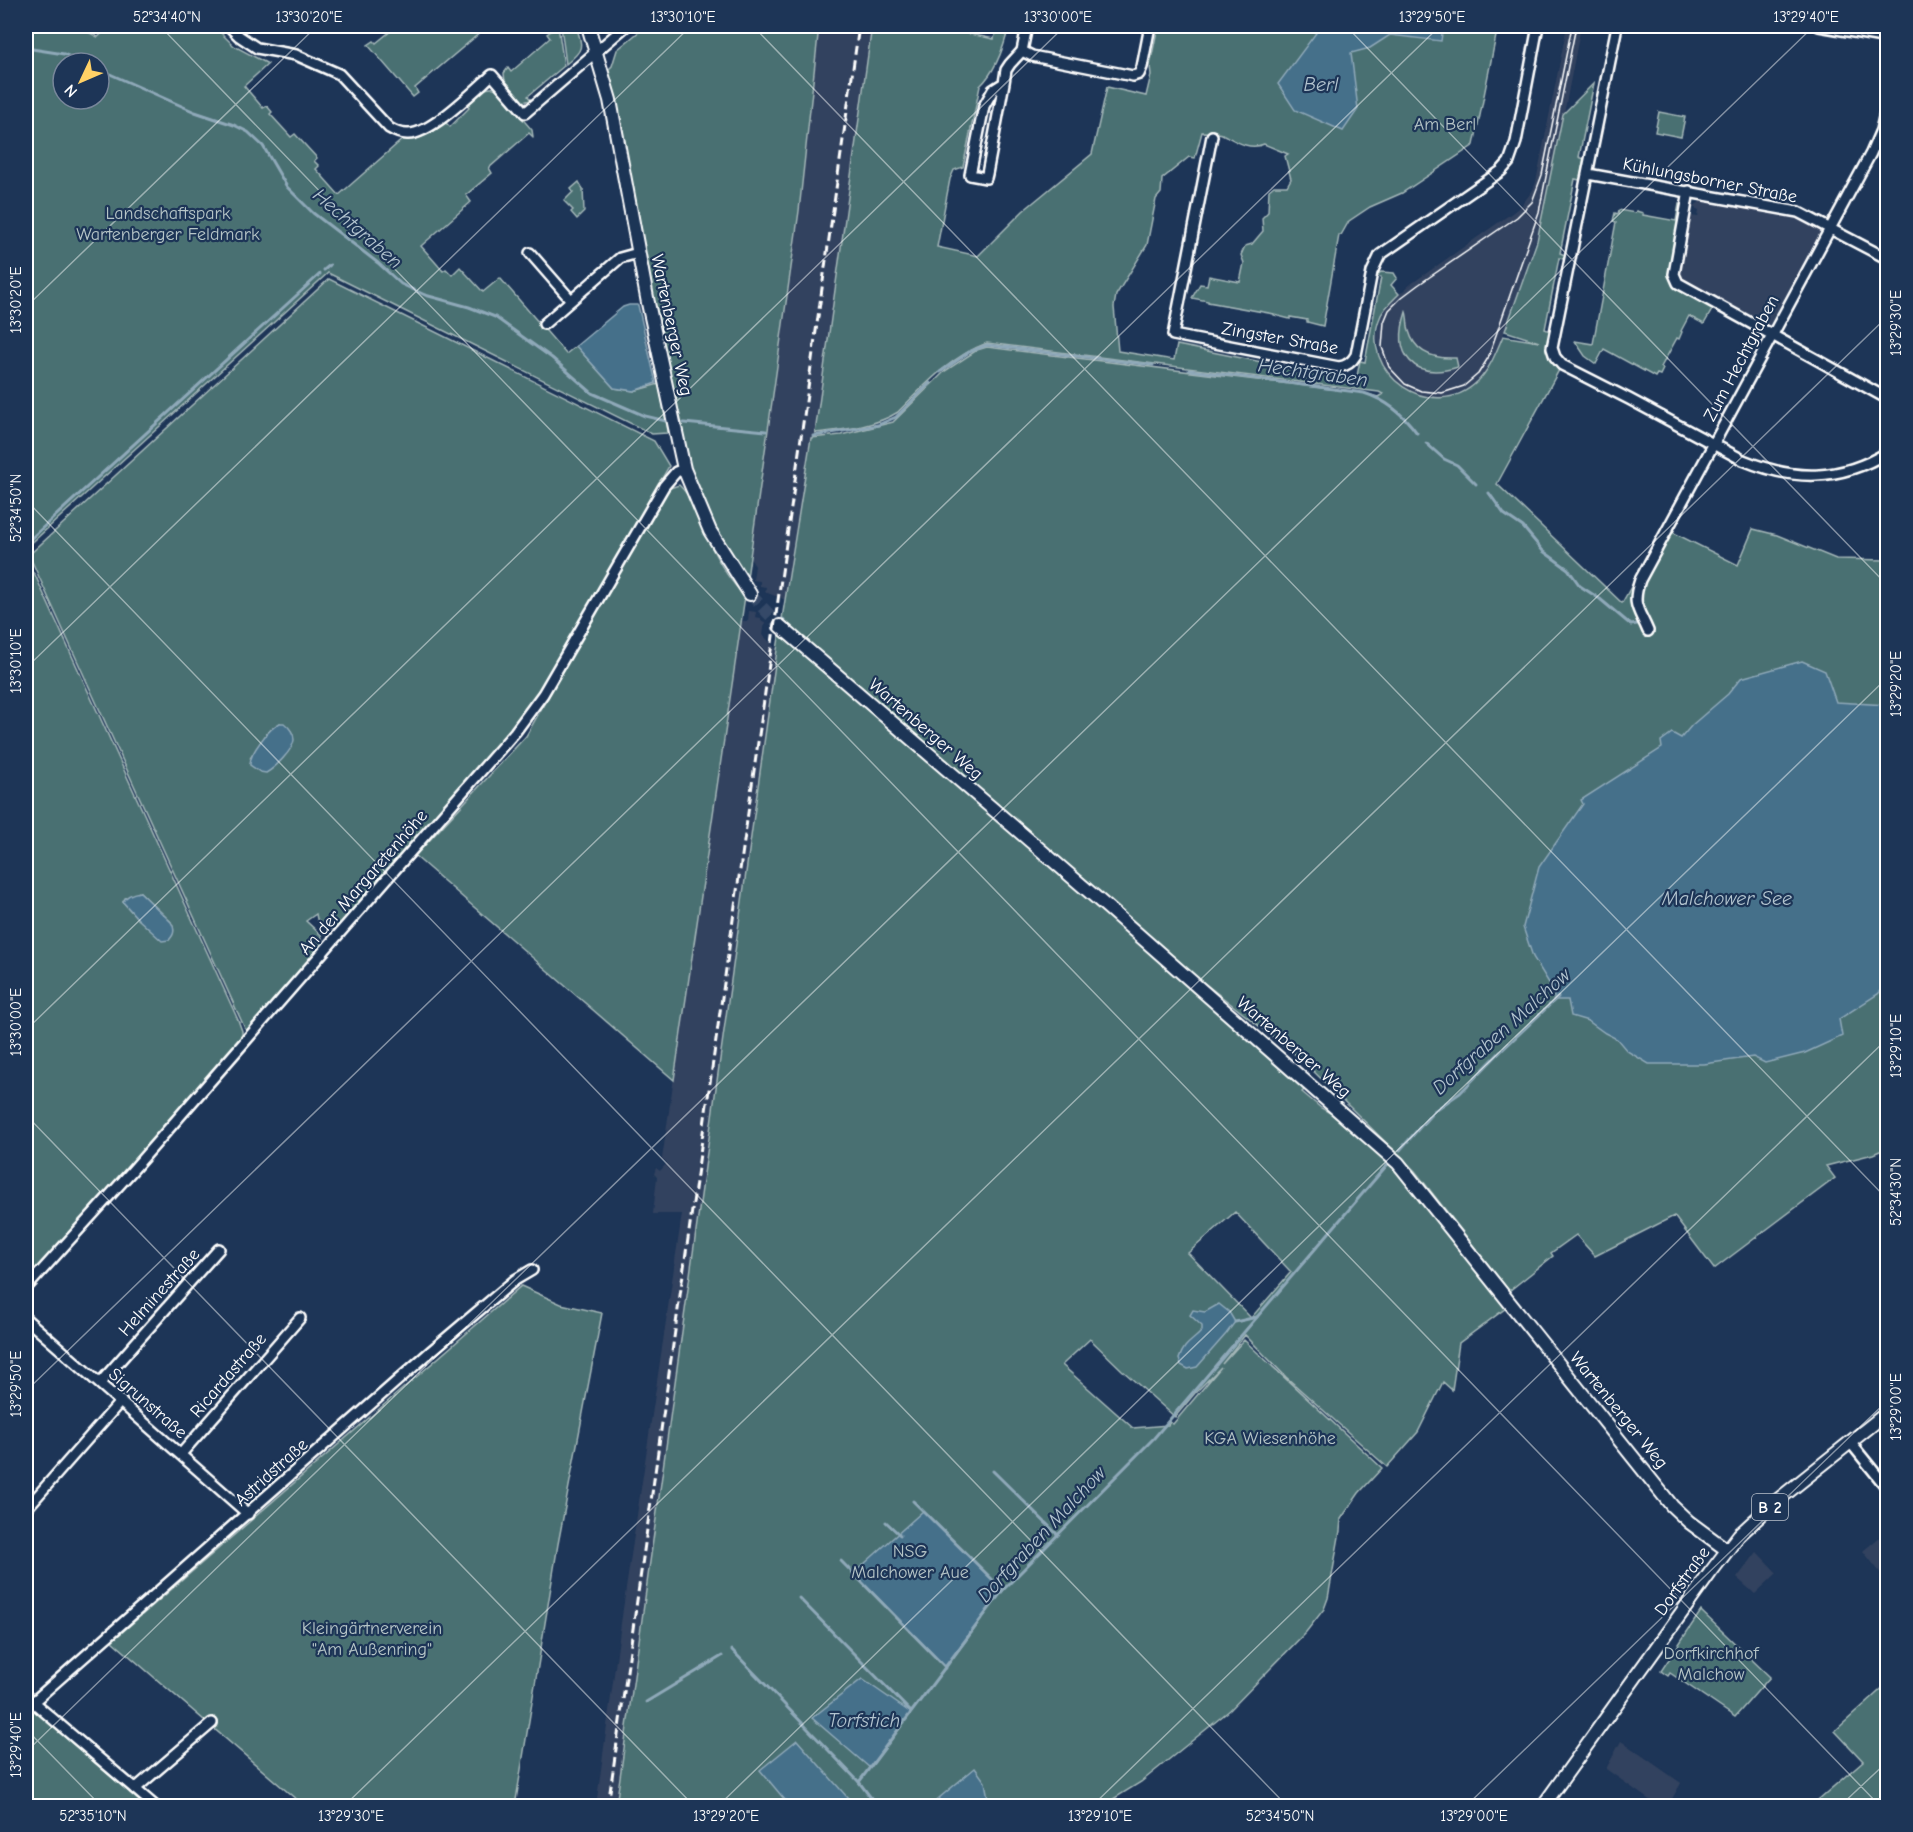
<svg xmlns="http://www.w3.org/2000/svg" width="1913" height="1832" font-family="'Comic Neue',sans-serif">
<style>
.built{fill:#33425f}
.green{fill:#496f72;stroke:#a4b7b8;stroke-width:1.5;fill-rule:evenodd}
.water{fill:#446f8a;stroke:#8fa9b9;stroke-width:1.5}
.lines{fill:none;stroke-linecap:round;stroke-linejoin:round}
.stream{stroke:#8fa9b9;stroke-width:3}
.major-tunnel{stroke:#344968;stroke-width:12;stroke-dasharray:12 6;stroke-linecap:butt}
.minor-casing{stroke:#fff;stroke-width:14}
.major-casing{stroke:#fff;stroke-width:16}
.minor{stroke:#1d3557;stroke-width:9}
.major{stroke:#1d3557;stroke-width:12}
.tram{stroke:#fff;stroke-width:1.5}
.rail{stroke:#fff;stroke-width:3;stroke-dasharray:9 4.5;stroke-linecap:butt}
.ticks{fill:none;stroke:#fff;stroke-width:1.5;stroke-opacity:0.45}
.labels{text-anchor:middle;stroke-width:4.5;stroke-linejoin:round;paint-order:stroke}
.shield{fill:#1d3557;stroke:#bbc2cd;stroke-width:1.5}
.shield-label{font-size:16px;font-weight:bold;fill:#fff}
.park-label{font-size:18px;fill:#b6c5c7;stroke:#1d3557}
.street-label{font-size:18px;fill:#fff;stroke:#1d3557}
.water-label{font-size:20px;font-style:italic;fill:#b4c5d0;stroke:#1d3557}
.neatline{fill:none;stroke:#fff;stroke-width:2}
.ticks-label{font-size:15px;text-anchor:middle;fill:#fff}
</style>
<rect width="100%" height="100%" fill="#1d3557"/>
<filter id="ink" filterUnits="userSpaceOnUse"><feTurbulence type="fractalNoise" baseFrequency=".0167" numOctaves="2"/><feDisplacementMap in="SourceGraphic" scale="12" xChannelSelector="R" yChannelSelector="G"/><feConvolveMatrix kernelMatrix="1 2 1 2 8 2 1 2 1" color-interpolation-filters="sRGB"/></filter>
<g filter="url(#ink)">
<!-- built -->
<g class="built">
<polygon points="819,26 872,26 815,433 811,438 785,599 783,599 765,592 766,587 760,586 760,581 753,580 755,566 750,558 799,211"/>
<polygon points="1567,26 1581,26 1549,191 1538,233 1503,336 1485,372 1470,388 1447,397 1435,398 1415,394 1398,384 1390,376 1381,361 1377,337 1381,316 1387,305 1411,284 1512,213 1521,206 1533,190 1536,182"/>
<polygon points="1705,198 1802,217 1822,229 1769,326 1687,282 1682,276 1681,272 1691,216 1698,217 1699,210 1693,207"/>
<polygon points="749,611 756,612 755,617 761,618 761,621 765,622 763,635 777,650 616,1806 596,1806 623,1609 682,1214 653,1214 657,1177 654,1174 656,1168 660,1171 667,1163 662,1159 741,621 748,621"/>
<polygon points="1887,1531 1887,1581 1863,1551"/>
<polygon points="1757,1552 1777,1573 1755,1594 1737,1578"/>
<polygon points="1621,1741 1681,1783 1668,1806 1658,1806 1606,1769"/>
</g>
<!-- green -->
<g class="green">
<path d="M26,26H76L98,37L110,26H214L234,46L268,64L244,86L263,108L267,106L272,112L270,114L291,137L295,134L317,158L314,161L319,166L316,169L339,195L404,138H419L433,132L445,122L450,127L469,108L466,104C475,96 483,86 496,88L532,130L533,137L529,133L489,168L492,173L466,195L471,202L421,246L443,271L446,269L452,275L460,267L483,292L500,278L566,354L576,346L614,388L634,391L659,384L668,431L667,433L652,434L328,273L26,548ZM63,63H99V99H63Z"/>
<polygon points="397,26 488,26 415,88 418,93 413,97 368,45 374,41 376,43"/>
<polygon points="558,26 564,66 528,96 531,100 523,102 505,83 504,73 508,68 511,72 550,38 547,34"/>
<path d="M561,26H576C583,47 584,50 566,64Z"/>
<polygon points="646,26 819,26 799,211 747,578 711,519 698,490 686,457 646,264 614,95 608,70 612,66 617,50"/>
<path d="M872,26H957L956,31L994,39L997,26H1009C1004,47 996,71 980,86L963,167L954,170L950,179L937,247L978,256L1023,211L1092,154L1107,87L1146,96L1151,75L1150,65L1158,26H1498L1474,145L1402,193L1370,207L1349,221L1341,235H1339L1323,326L1307,322V320L1290,317V319L1274,315V314L1208,302V301L1192,298L1200,284L1207,285L1209,276L1240,282L1244,263L1241,255L1245,246L1252,244L1263,231L1262,218L1268,212L1269,190L1274,186H1287L1291,179L1285,156L1288,154L1264,144C1249,151 1234,140 1222,134C1216,132 1208,132 1202,132L1195,158L1189,157L1162,179L1161,193L1156,199L1147,245L1116,295L1114,307L1118,351L1174,360L1177,345L1356,381L1360,361L1365,362L1381,277L1376,276L1381,272L1394,273L1397,278L1391,285L1399,294C1392,301 1385,307 1381,315C1355,373 1433,426 1478,381C1490,369 1496,352 1503,336L1539,342L1505,331L1537,241L1563,114L1594,83L1579,157L1584,159L1580,180L1575,179L1560,253L1565,255L1564,259L1559,258L1545,329L1550,331L1549,344H1547L1548,355L1560,368L1497,484L1622,603L1664,528L1738,565L1753,529L1777,535L1836,559L1887,560V1148L1873,1154L1826,1166L1835,1178L1714,1269L1674,1216L1595,1256L1576,1235L1551,1253L1553,1256L1509,1291L1415,1171L1301,1059L1194,975L1186,985L1306,1088L1302,1092L1321,1108L1332,1114L1392,1165L1506,1308L1459,1343L1452,1390L1443,1382L1418,1432L1387,1467L1286,1377L1245,1335L1222,1364L1244,1340L1382,1468L1359,1493L1341,1519L1340,1531L1328,1598L1324,1609L1306,1632L1230,1710L1141,1782L1102,1806H616L777,650L811,438L841,435L893,422L945,371L977,350L987,347L1364,393L1378,397L1383,394L1379,392L987,343C950,357 925,385 898,412C875,427 841,430 815,433ZM1235,1212L1291,1272L1251,1318L1188,1253ZM1090,1339L1122,1370L1175,1417L1195,1393L1221,1367L1173,1424L1170,1422L1168,1425L1133,1428L1062,1365Z"/>
<polygon points="1659,112 1685,117 1681,137 1655,132"/>
<polygon points="579,182 583,189 584,212 577,219 571,212 573,210 564,201 573,192 571,189"/>
<polygon points="1679,204 1682,205 1669,275 1676,286 1713,308 1704,324 1689,316 1681,331 1682,332 1679,339 1677,338 1661,367 1663,369 1660,375 1657,374 1655,377 1604,349 1596,364 1585,356 1575,341 1593,344 1616,222 1613,221 1615,213 1618,214 1619,210 1635,213 1636,211 1643,213 1643,215 1676,221"/>
<path d="M329,279L654,441L669,466L545,683L505,737L337,928L328,929L317,919L316,914L306,921L321,935L323,943L315,957L247,1033L29,555ZM280,723C289,727 294,732 293,742L251,757L267,733Z"/>
<path d="M1406,312C1408,317 1407,325 1409,331C1415,353 1435,359 1456,358L1458,367C1413,381 1392,355 1406,312Z"/>
<path d="M679,485C694,499 699,521 708,540C717,559 729,581 745,596L674,1080L415,856L526,736L653,511L670,488Z"/>
<path d="M26,565L35,575L238,1020L242,1031V1037L132,1165L26,1284ZM140,892L171,922C175,929 174,933 169,940L138,919L123,902L125,898Z"/>
<polygon points="521,1286 561,1304 602,1313 558,1544 515,1806 304,1806 112,1641"/>
<polygon points="1701,1611 1770,1677 1735,1717 1670,1673 1668,1676 1661,1671"/>
<polygon points="1887,1684 1887,1806 1811,1806 1863,1761 1835,1731"/>
<polygon points="26,1703 145,1806 26,1806"/>
</g>
<!-- water -->
<g class="water">
<polygon points="1313,26 1443,26 1441,41 1390,35 1370,48 1351,53 1358,109 1343,131 1295,110 1278,84 1316,33"/>
<polygon points="629,305 638,305 656,383 634,391 614,388 576,346 623,307"/>
<polygon points="1802,661 1825,671 1836,702 1887,705 1887,985 1878,994 1839,1019 1842,1036 1805,1053 1765,1063 1753,1057 1704,1064 1649,1064 1627,1051 1617,1039 1605,1033 1588,1021 1571,1016 1568,1000 1554,1000 1554,991 1533,957 1523,927 1539,867 1583,804 1581,800 1662,748 1661,741 1672,733 1681,738 1692,725 1728,694 1741,678"/>
<path d="M280,723H284C289,727 294,733 294,740C293,750 275,768 266,773L260,772L250,765C249,754 269,728 280,723Z"/>
<path d="M140,892L171,922C175,929 175,934 169,940L162,941L138,919L123,902C126,895 133,893 140,892Z"/>
<path d="M1219,1304L1229,1312L1235,1322L1226,1334L1197,1367L1188,1369L1181,1365L1179,1359C1185,1342 1191,1343 1202,1331V1326L1190,1315L1193,1310L1205,1312Z"/>
<polygon points="923,1511 1003,1590 946,1668 854,1573"/>
<polygon points="862,1679 911,1713 870,1768 812,1718"/>
<polygon points="797,1740 855,1806 790,1806 760,1770"/>
<polygon points="975,1768 985,1782 988,1798 980,1806 965,1801 959,1806 931,1806 939,1798"/>
</g>
<g class="lines">
<!-- stream -->
<g class="stream">
<polyline points="26,46 32,49 64,54 84,63"/>
<polyline points="99,69 102,71"/>
<polyline points="110,74 195,112 234,125 248,132 263,146 287,187 313,213 378,263 401,284 425,295 469,307 495,317 552,358 592,393 645,416 666,421"/>
<polyline points="324,270 330,265"/>
<path d="M1189,370L1364,393C1386,400 1404,415 1417,433"/>
<polyline points="940,372 969,352 987,345 1153,365"/>
<polyline points="684,423 766,431"/>
<polyline points="813,436 878,425 896,417 930,383"/>
<polyline points="1426,443 1444,459 1457,465 1476,484"/>
<polyline points="1489,493 1504,514 1523,527 1543,551 1568,569 1580,586 1600,599 1631,625 1637,624"/>
<polyline points="26,543 320,274"/>
<polyline points="783,619 791,628"/>
<polyline points="1400,1150 1434,1111 1460,1093 1500,1052 1558,997"/>
<polyline points="1235,1322 1257,1317 1387,1165"/>
<polyline points="993,1471 1058,1535"/>
<polyline points="913,1501 1003,1590"/>
<polyline points="886,1522 900,1535"/>
<polyline points="841,1561 946,1668"/>
<polyline points="799,1598 911,1712"/>
<polyline points="732,1650 859,1782 877,1806"/>
<polyline points="646,1702 722,1656"/>
<polyline points="859,1782 1003,1590 1154,1438 1257,1317"/>
</g>
<!-- major-tunnel -->
<polyline class="major-tunnel" points="750,594 780,626"/>
<defs>
<g id="minor">
<path d="M229,26L239,36L257,48L296,55L339,74L389,128C394,131 401,134 407,134C429,136 475,90 492,75L525,113L626,26"/>
<path d="M1617,26L1552,348L1555,357L1562,365L1629,399L1743,460C1794,481 1839,482 1888,452"/>
<polyline points="1819,26 1888,38"/>
<polyline points="1022,51 1032,56 1133,76 1139,74 1142,67 1150,26"/>
<polyline points="1004,83 993,90 984,106 970,175 986,178 987,174 1004,83 1006,70 1010,64 1022,51 1027,26"/>
<path d="M1212,136L1173,335L1339,367C1347,366 1352,362 1356,355L1372,272L1380,255L1501,171L1509,162L1516,142L1538,26"/>
<polyline points="1588,174 1798,212 1888,259"/>
<polyline points="1689,191 1674,274 1678,283 1888,399"/>
<polyline points="530,253 571,300"/>
<polyline points="544,324 620,258 638,253"/>
<path d="M1648,631C1639,609 1631,606 1640,580L1871,153L1881,130L1888,100"/>
<polyline points="26,1288 131,1172 515,732 543,694 664,486 676,472 684,469"/>
<polyline points="26,1319 248,1514"/>
<polyline points="100,1383 219,1249"/>
<polyline points="1850,1442 1888,1489"/>
<polyline points="181,1454 300,1318"/>
<polyline points="26,1509 121,1401"/>
<polyline points="26,1696 155,1806"/>
<polyline points="33,1702 431,1351 515,1280 532,1270"/>
<polyline points="135,1789 212,1723"/>
</g>
<g id="major">
<polyline points="588,26 610,100 648,303 684,469 710,531 750,594"/>
<polyline points="780,626 1107,907 1398,1163 1672,1506 1689,1522 1727,1550"/>
<polyline points="1543,1806 1710,1573 1739,1535 1774,1503 1888,1412"/>
</g>
</defs>
<!-- minor casing -->
<use href="#minor" class="minor-casing"/>
<!-- major casing -->
<use href="#major" class="major-casing"/>
<!-- minor -->
<use href="#minor" class="minor"/>
<!-- major -->
<use href="#major" class="major"/>
<!-- tram -->
<polyline class="tram" points="1572,26 1542,175 1532,202 1517,217 1418,285 1402,297 1389,310 1384,322 1382,347 1389,367 1405,384 1421,391 1442,393 1464,386 1478,374 1488,358 1539,212 1576,26"/>
<!-- rail -->
<polyline class="rail" points="608,1806 859,26"/>
</g>
</g>
<!-- ticks -->
<path class="ticks" d="M160,26L1880,1806M753,26L1888,1200M1346,26L1888,586M26,307L317,26M26,500L1287,1806M26,668L691,26M26,1030L1065,26M26,1115L694,1806M26,1391L1440,26M26,1729L101,1806M26,1752L1814,26M344,1806L1888,316M718,1806L1888,677M1092,1806L1888,1038M1466,1806L1888,1400M1840,1806L1888,1761"/>
<g class="labels">
<!-- shield labels -->
<rect class="shield" x="1752" y="1494" width="36" height="26" rx="4.5"/>
<g class="shield-label">
<text x="1770" y="1513">B 2</text>
</g>
<!-- park labels -->
<g class="park-label">
<text x="1445" y="130">Am Berl</text>
<text x="168" y="219">Landschaftspark<tspan x="168" dy="21">Wartenberger Feldmark</tspan></text>
<text x="1270" y="1444">KGA Wiesenhöhe</text>
<text x="910" y="1557">NSG<tspan x="910" dy="21">Malchower Aue</tspan></text>
<text x="372" y="1634">Kleingärtnerverein<tspan x="372" dy="21">"Am Außenring"</tspan></text>
<text x="1711" y="1659">Dorfkirchhof<tspan x="1711" dy="21">Malchow</tspan></text>
</g>
<!-- street labels -->
<g class="street-label">
<text transform="translate(1710 180) rotate(11)" y="6">Kühlungsborner Straße</text>
<text transform="translate(672 325) rotate(78)" y="6">Wartenberger Weg</text>
<text transform="translate(1280 338) rotate(10)" y="6">Zingster Straße</text>
<text transform="translate(1741 358) rotate(-62)" y="6">Zum Hechtgraben</text>
<text transform="translate(926 729) rotate(41)" y="6">Wartenberger Weg</text>
<text transform="translate(363 882) rotate(-49)" y="6">An der Margaretenhöhe</text>
<text transform="translate(1294 1047) rotate(41)" y="6">Wartenberger Weg</text>
<text transform="translate(159 1292) rotate(-48)" y="6">Helminestraße</text>
<text transform="translate(228 1375) rotate(-49)" y="6">Ricardastraße</text>
<text transform="translate(148 1403) rotate(41)" y="6">Sigrunstraße</text>
<text transform="translate(1619 1410) rotate(51)" y="6">Wartenberger Weg</text>
<text transform="translate(271 1472) rotate(-42)" y="6">Astridstraße</text>
<text transform="translate(1682 1581) rotate(-54)" y="6">Dorfstraße</text>
</g>
<!-- water labels -->
<g class="water-label">
<text x="1321" y="91">Berl</text>
<text transform="translate(358 228) rotate(41)" y="7">Hechtgraben</text>
<text transform="translate(1313 372) rotate(8)" y="7">Hechtgraben</text>
<text x="1727" y="905">Malchower See</text>
<text transform="translate(1501 1031) rotate(-42)" y="7">Dorfgraben Malchow</text>
<text transform="translate(1041 1534) rotate(-47)" y="7">Dorfgraben Malchow</text>
<text x="864" y="1727">Torfstich</text>
</g>
</g>
<!-- margin -->
<rect width="1913" height="1832" fill="none" stroke="#1d3557" stroke-width="66"/>
<!-- north arrow -->
<g transform="translate(81 81) rotate(226)"><circle r="28" fill="#1d3557" stroke="#77869a" stroke-width="1.5"/>
<path d="M0-4.5L10 22L0 15L-10 22Z" fill="#ffd166"/>
<text y="-9" font-size="16" font-weight="bold" text-anchor="middle" fill="#ffffff">N</text>
</g>
<rect x="33" y="33" width="1847" height="1766" class="neatline"/>
<g class="ticks-label">
<text x="167" y="22">52°34'40"N</text>
<text x="309" y="22">13°30'20"E</text>
<text x="683" y="22">13°30'10"E</text>
<text x="1058" y="22">13°30'00"E</text>
<text x="1432" y="22">13°29'50"E</text>
<text x="1806" y="22">13°29'40"E</text>
<text transform="translate(16 300) rotate(-90)" y="5">13°30'20"E</text>
<text transform="translate(1896 323) rotate(-90)" y="5">13°29'30"E</text>
<text transform="translate(16 508) rotate(-90)" y="5">52°34'50"N</text>
<text transform="translate(16 661) rotate(-90)" y="5">13°30'10"E</text>
<text transform="translate(1896 684) rotate(-90)" y="5">13°29'20"E</text>
<text transform="translate(16 1022) rotate(-90)" y="5">13°30'00"E</text>
<text transform="translate(1896 1046) rotate(-90)" y="5">13°29'10"E</text>
<text transform="translate(1896 1192) rotate(-90)" y="5">52°34'30"N</text>
<text transform="translate(16 1384) rotate(-90)" y="5">13°29'50"E</text>
<text transform="translate(1896 1407) rotate(-90)" y="5">13°29'00"E</text>
<text transform="translate(16 1745) rotate(-90)" y="5">13°29'40"E</text>
<text x="93" y="1821">52°35'10"N</text>
<text x="351" y="1821">13°29'30"E</text>
<text x="726" y="1821">13°29'20"E</text>
<text x="1100" y="1821">13°29'10"E</text>
<text x="1280" y="1821">52°34'50"N</text>
<text x="1474" y="1821">13°29'00"E</text>
</g>
</svg>
